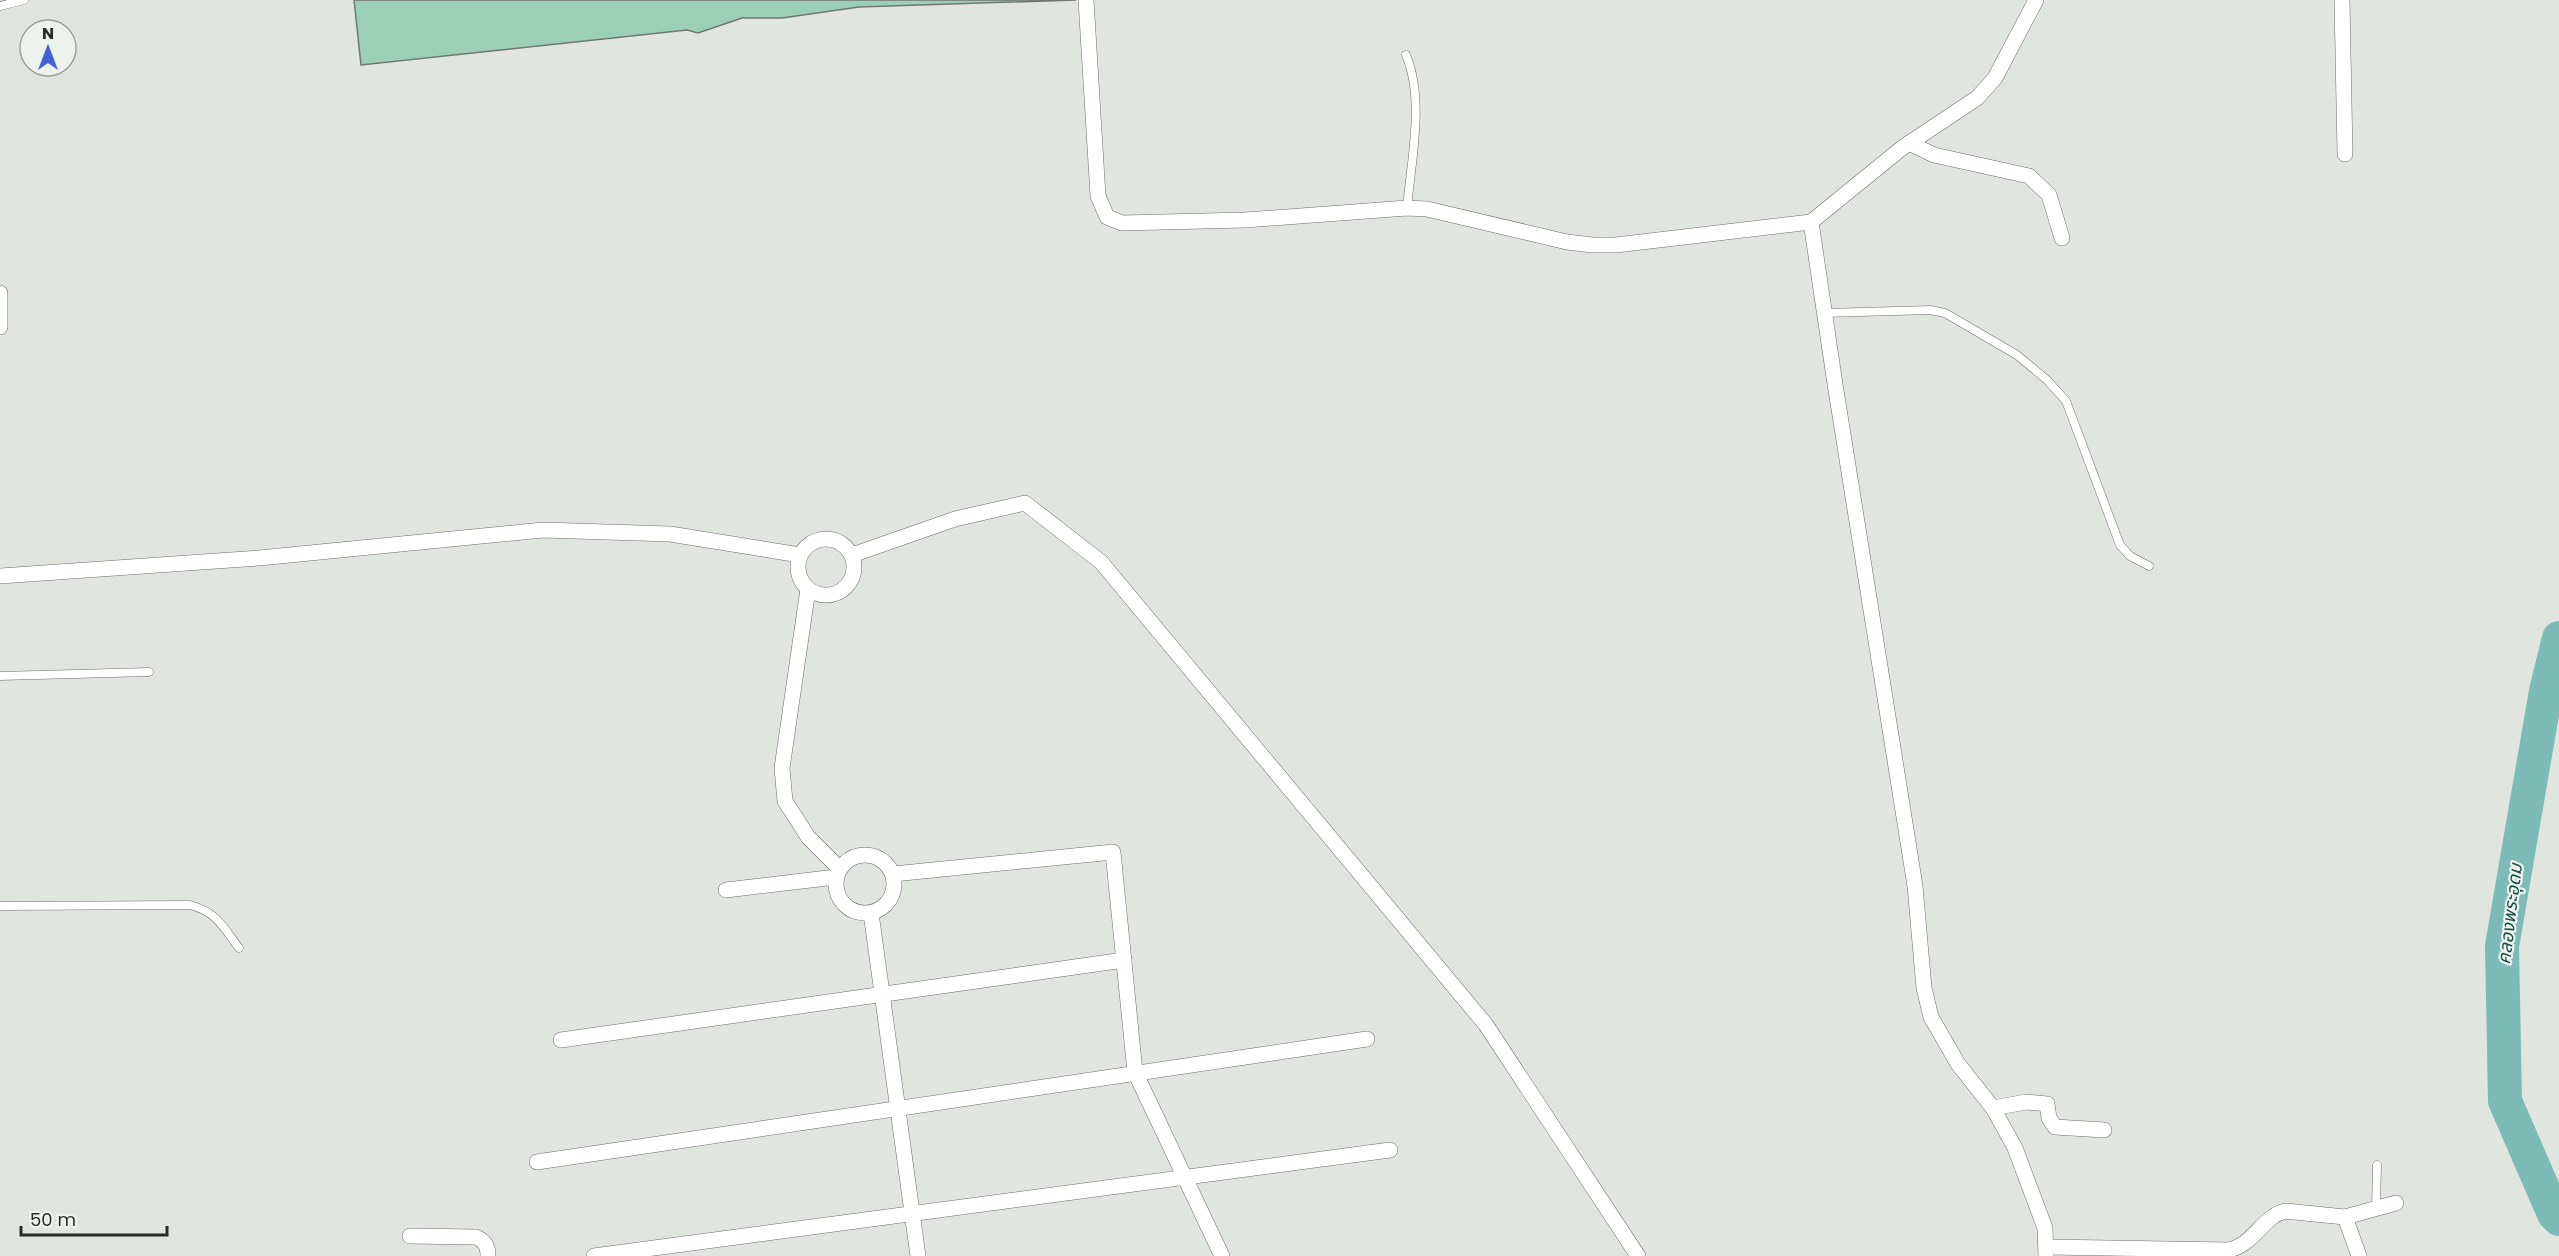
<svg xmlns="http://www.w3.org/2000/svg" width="2559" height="1256" font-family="Poppins,'Noto Sans Thai',sans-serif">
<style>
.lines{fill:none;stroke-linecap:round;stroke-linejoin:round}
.river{stroke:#7dbbb6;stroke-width:34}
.building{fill:#9ccfb7;stroke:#717774;stroke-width:1.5}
.lane-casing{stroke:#6a6e69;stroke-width:9}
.street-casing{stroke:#6a6e69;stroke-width:16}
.lane{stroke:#fff;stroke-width:8}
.street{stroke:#fff;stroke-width:15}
.labels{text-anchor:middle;stroke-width:4.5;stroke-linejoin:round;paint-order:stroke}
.water-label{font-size:18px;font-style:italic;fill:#174d4a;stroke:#eef2ec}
</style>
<rect width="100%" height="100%" fill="#e1e5df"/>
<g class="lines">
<!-- river -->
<polyline class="river" points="2559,638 2546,691 2502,946 2505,1101 2554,1214 2559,1219"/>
</g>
<!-- building -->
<polygon class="building" points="354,0 1076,0 859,7 782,18 742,18 698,33 687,30 361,65"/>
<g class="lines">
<defs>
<g id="lane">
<polyline points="0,6 24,0"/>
<path d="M1406,55C1425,100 1411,161 1407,208"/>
<polyline points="1825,313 1930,310 1945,313 2017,355 2047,380 2066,401 2120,545 2130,556 2149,566"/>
<polyline points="0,676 149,672"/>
<path d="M0,906L190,905C217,912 223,927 239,948"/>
<polyline points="2376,1208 2377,1165"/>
</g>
<g id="street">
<polyline points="1086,0 1098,196 1107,217 1122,223 1245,220 1407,208 1427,209 1567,242 1592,245 1616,245 1811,222 1902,148 1977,98 1995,78 2036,0"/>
<polyline points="2342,0 2345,154"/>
<polyline points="1909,143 1934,155 2029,176 2049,195 2062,238"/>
<polyline points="1811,222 1835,384 1915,886 1924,988 1931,1017 1958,1064 1993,1108 2015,1148 2045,1228 2046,1256"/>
<polyline points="0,293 0,327"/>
<circle cx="826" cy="567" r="28"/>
<polyline points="852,555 955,519 1025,503 1101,562 1486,1025 1638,1256"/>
<polyline points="0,576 259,558 543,530 670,534 800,555"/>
<polyline points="808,589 782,768 785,801 808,837 840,869"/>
<circle cx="865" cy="884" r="29"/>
<polyline points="893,874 1113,852 1135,1072 1222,1256"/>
<polyline points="726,890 836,877"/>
<polyline points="871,913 918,1256"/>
<polyline points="561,1040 1124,960"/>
<polyline points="1993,1108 2026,1102 2047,1104 2049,1118 2055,1127 2104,1130"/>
<polyline points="537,1162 1367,1039"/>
<polyline points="2345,1217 2359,1256"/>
<path d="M410,1236L476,1237C485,1241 488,1246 488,1256"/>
<path d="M2048,1247L2228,1250C2253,1246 2262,1217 2285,1211L2345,1217L2396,1203"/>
<polyline points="594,1256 1390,1150"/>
</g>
</defs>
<!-- lane casing -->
<use href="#lane" class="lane-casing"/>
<!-- street casing -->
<use href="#street" class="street-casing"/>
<!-- lane -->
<use href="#lane" class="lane"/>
<!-- street -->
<use href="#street" class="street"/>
</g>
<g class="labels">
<!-- water labels -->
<g class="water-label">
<text transform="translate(2510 914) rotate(-83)" y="6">คลองพระอุดม</text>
</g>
</g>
<!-- north arrow -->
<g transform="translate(48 48)"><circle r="28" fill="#eef2ec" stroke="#9fa29e" stroke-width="1.5"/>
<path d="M0-4.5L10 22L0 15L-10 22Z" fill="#4163d5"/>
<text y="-9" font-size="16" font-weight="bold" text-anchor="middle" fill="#292b28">N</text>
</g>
<!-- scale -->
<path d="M21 1226v9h146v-9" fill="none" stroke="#292b28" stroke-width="3"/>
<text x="30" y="1226" font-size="18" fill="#292b28" stroke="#eef2ec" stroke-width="4.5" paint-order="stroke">50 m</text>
</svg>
